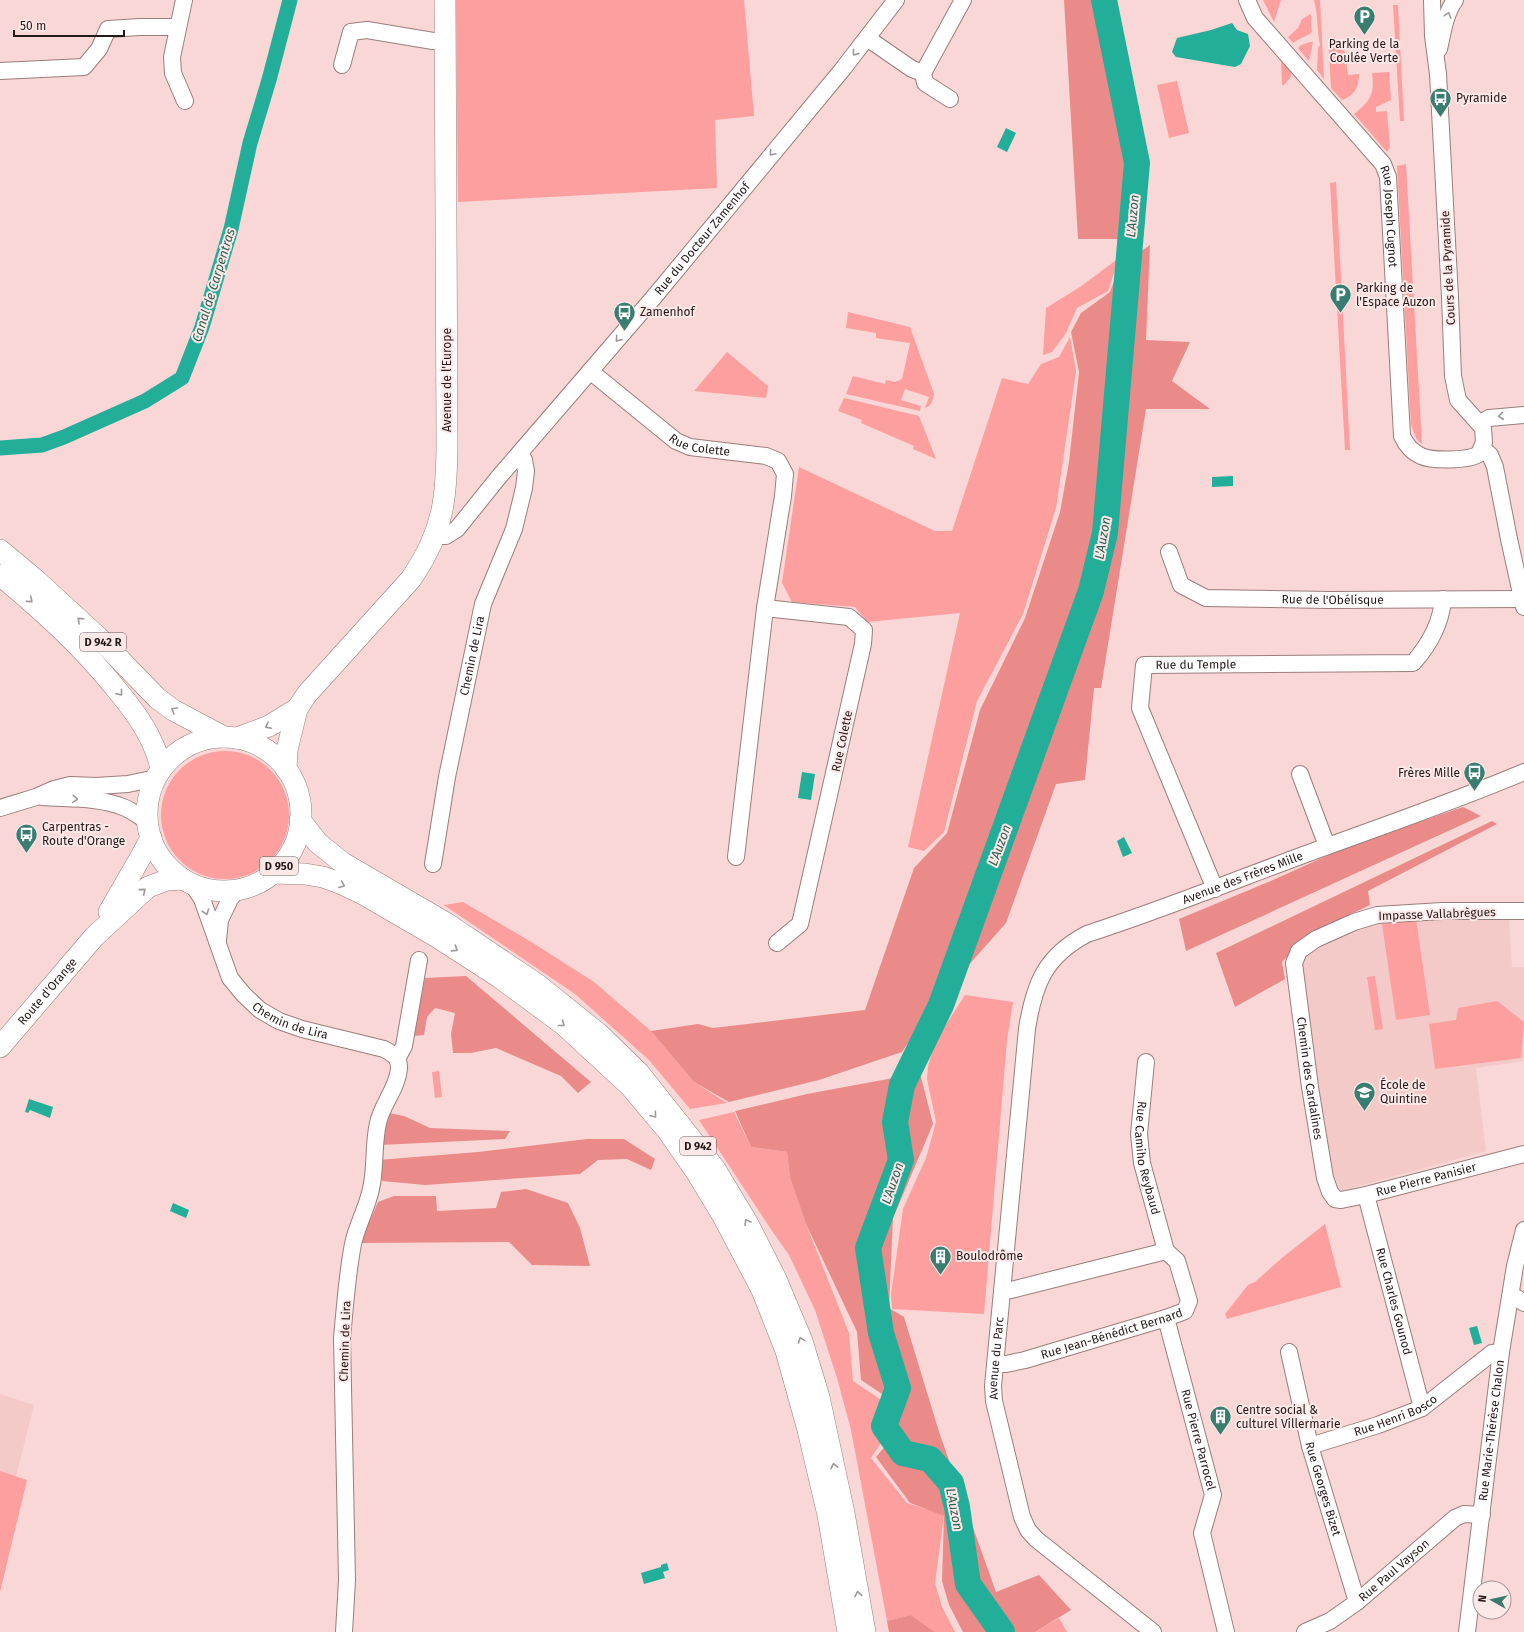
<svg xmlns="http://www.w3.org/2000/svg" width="1524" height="1632" font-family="'Fira Sans',sans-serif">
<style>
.built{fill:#f4cac9}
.green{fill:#fc9f9e}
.forest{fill:#ea8b8a}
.water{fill:#22ae99}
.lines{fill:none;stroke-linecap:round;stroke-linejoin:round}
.canal{stroke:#22ae99;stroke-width:15}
.river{stroke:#22ae99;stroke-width:26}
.minor-casing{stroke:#9b7d7b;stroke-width:18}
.major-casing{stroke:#9b7d7b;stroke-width:22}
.minor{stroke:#fff;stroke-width:16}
.major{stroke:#fff;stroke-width:21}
.oneway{stroke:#9d9898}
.labels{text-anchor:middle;stroke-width:4;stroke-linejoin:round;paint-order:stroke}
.shield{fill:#fce8e7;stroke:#665757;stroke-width:1}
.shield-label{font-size:11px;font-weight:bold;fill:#251919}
.poi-label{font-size:12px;fill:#251919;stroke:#fce8e7;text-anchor:start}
.street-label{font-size:12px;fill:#251919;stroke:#fce8e7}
.water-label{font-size:13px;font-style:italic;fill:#2d6157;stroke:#fce8e7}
</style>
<rect width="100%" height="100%" fill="#f9d7d6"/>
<!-- built -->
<g class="built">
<polygon points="1509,917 1512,967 1524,967 1524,1061 1476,1068 1486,1151 1341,1191 1331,1180 1316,1095 1301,953 1377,918"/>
<polygon points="0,1394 34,1405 16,1477 0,1471"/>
</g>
<!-- green -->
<g class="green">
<polygon points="456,0 744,0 754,116 715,120 717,188 458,202"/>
<polygon points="1263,0 1281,0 1274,22"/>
<path d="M1314,0H1320L1324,79L1317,70L1318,48L1320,45C1317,30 1318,15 1314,0Z"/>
<polygon points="1393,5 1398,5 1404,121 1400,121"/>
<path d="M1311,14V26L1312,32C1308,36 1299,38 1293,43L1288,37L1298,28L1302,19Z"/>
<path d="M1328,37H1335L1345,52L1348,75L1359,74C1359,87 1355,95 1342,100L1331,88Z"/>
<polygon points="1310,42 1313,42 1309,61 1298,48 1301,45"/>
<polygon points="1281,59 1292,73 1290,78 1284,85 1282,85"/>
<path d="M1389,72L1391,100L1376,107V112L1387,111L1390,147L1387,152L1354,114C1370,101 1375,95 1372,73Z"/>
<polygon points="1177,81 1189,133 1169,138 1157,85"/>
<polygon points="1406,164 1422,444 1417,440 1411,425 1397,166"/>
<polygon points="1336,182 1350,450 1345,450 1330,183"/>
<polygon points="1119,258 1108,291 1077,308 1066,333 1052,352 1043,355 1046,308 1080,287"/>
<path d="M848,312L910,327L934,394C932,401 932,406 925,408L929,397L905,389L901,400L921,406L920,411L846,394L853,376L885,384L886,380L895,382L902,379L910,343L876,338V333L846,328Z"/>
<polygon points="1070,337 1076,371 1056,508 1023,614 977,701 944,832 924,851 908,847 960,613 867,622 855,607 792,602 782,583 799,467 935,531 952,531 1002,378 1028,384 1041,364 1059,357"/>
<polygon points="727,352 768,386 766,398 694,391"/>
<polygon points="844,398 919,416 936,459 913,449 914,446 861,423 862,420 838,411"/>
<circle cx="225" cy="815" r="64"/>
<polygon points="463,902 533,943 594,982 651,1031 694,1082 727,1103 690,1109 649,1060 575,994 444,905"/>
<polygon points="1416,919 1430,1015 1396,1020 1382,924"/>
<polygon points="1375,976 1383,1029 1375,1030 1367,977"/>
<polygon points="965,995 1013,1002 1007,1040 984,1314 892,1309 891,1294 903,1209 926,1158 936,1122 927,1079 928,1066 936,1040"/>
<polygon points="1497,1001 1524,1022 1521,1058 1435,1069 1429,1024 1456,1020 1458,1008"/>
<polygon points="439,1071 442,1097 435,1098 432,1072"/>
<polygon points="734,1112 751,1147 787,1152 790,1178 806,1224 849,1333 853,1381 889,1405 881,1425 887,1434 871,1458 907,1503 944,1515 935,1583 942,1607 955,1632 935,1632 911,1615 887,1621 851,1430 837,1378 815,1310 789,1255 770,1228 699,1120"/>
<polygon points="1325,1224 1341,1287 1227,1319 1225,1314 1248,1285 1255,1282 1283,1257"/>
<polygon points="0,1471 27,1480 0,1592"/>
<polygon points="1059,1618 1067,1632 1035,1632"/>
</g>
<!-- forest -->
<g class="forest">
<polygon points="1064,0 1099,0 1133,163 1122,239 1078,239"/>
<polygon points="1150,245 1146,340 1190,342 1172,381 1210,409 1146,409 1101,688 1094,688 1085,780 1056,784 1006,923 935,1003 902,1052 819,1080 729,1102 694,1082 651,1031 698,1024 713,1028 865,1010 914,868 947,833 980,710 1025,618 1060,512 1069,462 1079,372 1071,332 1081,313 1110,292 1119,267"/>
<polygon points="1463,807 1481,816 1186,951 1179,919 1273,880 1351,845"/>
<polygon points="1492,821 1497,824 1368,891 1370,905 1311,933 1282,962 1285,979 1235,1007 1216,953"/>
<polygon points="466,976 591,1082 578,1093 561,1076 496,1048 471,1053 453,1053 451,1034 455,1013 435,1008 427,1017 424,1035 413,1036 425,978"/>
<polygon points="920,1073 933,1124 893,1218 889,1308 904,1317 940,1435 996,1592 1039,1575 1071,1610 1035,1632 963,1632 949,1605 942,1581 944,1516 910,1503 876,1457 896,1433 890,1424 897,1404 861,1380 857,1332 806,1224 790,1178 787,1152 751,1147 735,1111 807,1094"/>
<polygon points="389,1113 404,1116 430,1128 510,1131 505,1139 380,1145 380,1130"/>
<polygon points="587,1139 624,1139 655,1159 651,1170 627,1159 598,1160 580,1174 425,1185 382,1181 378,1160 478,1152"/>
<polygon points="526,1189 568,1203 580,1228 590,1266 532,1265 509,1242 360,1243 378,1202 394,1196 436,1196 437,1211 496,1208 501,1192"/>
<polygon points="911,1615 935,1632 889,1632 887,1621"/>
</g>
<!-- water -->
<g class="water">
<polygon points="1232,23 1237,30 1248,34 1250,46 1241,64 1235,67 1176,57 1172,52 1177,38 1211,30"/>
<polygon points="1006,128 1016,133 1007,152 997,147"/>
<polygon points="1233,476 1233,486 1212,487 1212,477"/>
<polygon points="802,772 815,774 811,800 798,798"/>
<polygon points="1124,837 1132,853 1123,857 1117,841"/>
<polygon points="29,1099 53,1107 50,1118 30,1110 28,1113 25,1112"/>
<polygon points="173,1203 189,1210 186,1218 170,1211"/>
<polygon points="1477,1326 1482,1343 1474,1345 1469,1328"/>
<polygon points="667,1563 669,1570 663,1572 665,1578 644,1584 641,1573 661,1567 661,1565"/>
</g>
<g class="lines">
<!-- canal -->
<polyline class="canal" points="0,448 42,445 64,437 145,401 182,378 202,327 231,229 250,143 269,80 290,0"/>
<!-- river -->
<polyline class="river" points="1002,1632 968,1584 957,1507 951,1483 930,1459 903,1453 884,1426 898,1388 881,1333 868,1248 901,1160 895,1122 902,1085 941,1005 1091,591 1105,533 1137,163 1104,0"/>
<defs>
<g id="minor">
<polyline points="184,0 172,57 173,73 185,101"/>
<path id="s1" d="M1247,0L1255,18L1383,164L1388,177L1402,436C1406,445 1412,452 1421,456C1432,461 1468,461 1479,454L1484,442L1483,428L1458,400L1453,376L1450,297L1438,74L1433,36L1432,0"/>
<polyline points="867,38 912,69 923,73 963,0"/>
<path d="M1439,49C1443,32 1445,14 1455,0"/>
<polyline points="342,65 351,32 367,30 433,41 445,42"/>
<polyline points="0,71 84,67 99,49 108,29 140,27 178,27"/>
<polyline points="923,73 925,83 950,99"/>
<path id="s2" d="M590,371L676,441L690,447L766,456L778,461L785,474L783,496L765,608L736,857"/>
<polyline points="1480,423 1489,418 1524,415"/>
<polyline points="1482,448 1490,455 1495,467 1509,539 1524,607"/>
<path id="s3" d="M435,536H446L457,529L498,478L654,297L842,70L896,0"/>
<path id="s4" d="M1169,552L1181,585L1206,598L1329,600L1522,599"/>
<polyline points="765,608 849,617 864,630 863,644 800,924 777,943"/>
<polyline points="1300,774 1327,846"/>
<path d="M42,797C68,799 98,797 123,807C131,810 139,816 147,821"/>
<polyline points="0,808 36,797 54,789 70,785 96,786 128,784 156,778"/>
<path id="s5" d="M433,864L447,777L483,604L514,529L524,488L526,471L524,460L520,454"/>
<path id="s6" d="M192,884L202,899L230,978L244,995L260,1010L279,1021L302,1029L384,1049C393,1054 400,1058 399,1069C397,1089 382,1104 378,1123C373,1145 376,1167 371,1189C367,1208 357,1225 353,1244C347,1275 345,1307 342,1338L347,1580L344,1632"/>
<path id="s7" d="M1215,889L1140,708L1144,665L1413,663C1430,644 1441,624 1443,599"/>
<path id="s8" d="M1524,911H1442L1377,915L1354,922L1316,939L1299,951L1294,963L1310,1087L1325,1178L1330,1192L1335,1199L1341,1200L1366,1195L1524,1154"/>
<polyline points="218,940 220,920 230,899 238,889"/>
<polyline points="397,1059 404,1046 419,960"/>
<path id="s9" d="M1146,1062L1139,1134L1142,1163L1166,1251"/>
<path id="s10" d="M1366,1195L1422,1408"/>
<polyline points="1510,1297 1517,1298 1524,1303"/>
<path id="s11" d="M1166,1318L1213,1495L1202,1533L1226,1632"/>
<path id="s12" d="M1289,1352L1310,1446L1357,1602"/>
<path id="s13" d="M995,1364H1006L1025,1360L1166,1318L1185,1311L1189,1301L1177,1261L1166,1251L1011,1290L1002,1291"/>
<path id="s14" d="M1310,1446L1378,1425L1422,1408L1492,1353L1501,1352"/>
<path id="s15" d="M1153,1632L1036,1539L1028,1530L1022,1517L994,1401L993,1386L1027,1029C1034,984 1045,956 1087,934C1161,910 1233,881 1306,854C1379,827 1453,802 1524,772"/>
<path id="s16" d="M1305,1632L1330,1621L1357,1602L1455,1518L1464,1514L1482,1515"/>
<path id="s17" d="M1467,1632L1501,1352L1515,1266L1524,1230"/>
</g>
<g id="major">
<polyline points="0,550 37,581 98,637 157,698 173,710 224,737"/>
<path d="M0,575C44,612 81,645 117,690C136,713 155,739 161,769"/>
<circle cx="224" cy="814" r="77"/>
<path d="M237,738L269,726L297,709L307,694L411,579C444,531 447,497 447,440L445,0"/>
<polyline points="286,769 287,750 297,709"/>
<polyline points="300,820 318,843 343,863 446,923 538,985 599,1034 639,1073 715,1169 748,1224 776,1279 802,1341 819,1397 844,1513 865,1632"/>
<polyline points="273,873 305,874 323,877 342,884 363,894 437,937 499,977 564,1025 630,1086 667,1130 697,1173 723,1216 762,1290 786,1351 808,1430 828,1515 848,1632"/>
<polyline points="109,912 139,860 151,838"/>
<path id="s18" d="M0,1047L94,937L148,887L167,880L183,879"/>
</g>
</defs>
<!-- minor casing -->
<use href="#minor" class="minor-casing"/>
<!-- major casing -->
<use href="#major" class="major-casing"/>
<!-- minor -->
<use href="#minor" class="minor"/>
<!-- major -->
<use href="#major" class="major"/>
</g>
<!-- one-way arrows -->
<defs><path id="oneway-chevron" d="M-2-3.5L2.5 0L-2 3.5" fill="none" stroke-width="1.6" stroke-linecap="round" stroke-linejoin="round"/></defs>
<g class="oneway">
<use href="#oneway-chevron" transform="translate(1448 15) rotate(-73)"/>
<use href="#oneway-chevron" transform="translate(855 53) rotate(129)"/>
<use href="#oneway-chevron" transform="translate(772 153) rotate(130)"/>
<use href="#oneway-chevron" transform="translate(618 339) rotate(131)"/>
<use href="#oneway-chevron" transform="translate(1501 416) rotate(174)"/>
<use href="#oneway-chevron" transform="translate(30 600) rotate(40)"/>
<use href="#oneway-chevron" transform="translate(80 620) rotate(-138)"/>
<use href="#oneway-chevron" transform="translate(120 693) rotate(51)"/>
<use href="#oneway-chevron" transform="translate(174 710) rotate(-150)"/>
<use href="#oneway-chevron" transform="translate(268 726) rotate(153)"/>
<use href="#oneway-chevron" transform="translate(75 799) rotate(4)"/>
<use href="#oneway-chevron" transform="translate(342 885) rotate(23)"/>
<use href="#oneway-chevron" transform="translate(143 891) rotate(-40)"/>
<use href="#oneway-chevron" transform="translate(206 912) rotate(73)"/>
<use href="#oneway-chevron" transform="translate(455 949) rotate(33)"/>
<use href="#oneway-chevron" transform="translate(562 1024) rotate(38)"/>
<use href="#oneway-chevron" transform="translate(654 1115) rotate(50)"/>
<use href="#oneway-chevron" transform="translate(747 1222) rotate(-120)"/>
<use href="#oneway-chevron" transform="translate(801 1340) rotate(-110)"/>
<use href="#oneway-chevron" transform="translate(834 1466) rotate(-102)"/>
<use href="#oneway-chevron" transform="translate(858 1594) rotate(-100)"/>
</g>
<!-- icons -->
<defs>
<symbol id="parking-pin" viewBox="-11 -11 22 30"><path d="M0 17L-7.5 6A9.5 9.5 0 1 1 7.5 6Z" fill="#397d71" stroke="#fce8e7"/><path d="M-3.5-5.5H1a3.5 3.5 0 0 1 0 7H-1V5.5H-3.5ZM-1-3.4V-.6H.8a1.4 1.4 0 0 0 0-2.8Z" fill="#fff"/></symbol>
<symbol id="bus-pin" viewBox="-11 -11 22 30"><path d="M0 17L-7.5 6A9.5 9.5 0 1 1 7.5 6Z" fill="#397d71" stroke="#fce8e7"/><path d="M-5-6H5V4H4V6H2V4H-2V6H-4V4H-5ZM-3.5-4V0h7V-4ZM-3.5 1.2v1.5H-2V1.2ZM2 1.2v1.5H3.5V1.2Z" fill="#fff"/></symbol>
<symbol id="school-pin" viewBox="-11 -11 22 30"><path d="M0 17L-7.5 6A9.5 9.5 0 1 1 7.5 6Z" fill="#397d71" stroke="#fce8e7"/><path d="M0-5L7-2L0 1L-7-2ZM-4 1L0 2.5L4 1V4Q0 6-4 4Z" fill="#fff"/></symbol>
<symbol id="building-pin" viewBox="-11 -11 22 30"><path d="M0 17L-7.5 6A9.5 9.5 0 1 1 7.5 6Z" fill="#397d71" stroke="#fce8e7"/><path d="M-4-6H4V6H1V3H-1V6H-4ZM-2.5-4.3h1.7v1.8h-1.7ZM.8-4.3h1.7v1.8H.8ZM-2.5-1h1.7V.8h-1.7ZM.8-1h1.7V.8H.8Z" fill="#fff"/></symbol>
</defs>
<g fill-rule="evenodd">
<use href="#parking-pin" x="1352" y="4" width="25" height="34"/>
<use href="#bus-pin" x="1428" y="86" width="25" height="34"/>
<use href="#parking-pin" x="1328" y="282" width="25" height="34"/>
<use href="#bus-pin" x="612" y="300" width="25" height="34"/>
<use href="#bus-pin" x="1462" y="760" width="25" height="34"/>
<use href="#bus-pin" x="14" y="822" width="25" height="34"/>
<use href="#school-pin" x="1352" y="1080" width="25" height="34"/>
<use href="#building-pin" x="928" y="1244" width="25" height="34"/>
<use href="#building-pin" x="1208" y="1404" width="25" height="34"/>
</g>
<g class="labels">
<!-- shield labels -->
<g class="shield">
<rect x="80" y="633" width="46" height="18" rx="3"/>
<rect x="260" y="857" width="38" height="18" rx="3"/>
<rect x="680" y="1137" width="36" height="18" rx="3"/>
</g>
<g class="shield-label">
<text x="103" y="646">D 942 R</text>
<text x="279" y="870">D 950</text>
<text x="698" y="1150">D 942</text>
</g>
<!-- poi labels -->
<g class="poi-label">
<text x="1364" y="48" text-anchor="middle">Parking de la<tspan x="1364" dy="14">Coulée Verte</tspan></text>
<text x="1456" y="102">Pyramide</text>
<text x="1356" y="292">Parking de<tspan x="1356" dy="14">l'Espace Auzon</tspan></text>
<text x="640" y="316">Zamenhof</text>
<text x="1460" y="777" text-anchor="end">Frères Mille</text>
<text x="42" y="831">Carpentras -<tspan x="42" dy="14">Route d'Orange</tspan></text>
<text x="1380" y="1089">École de<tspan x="1380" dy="14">Quintine</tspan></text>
<text x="956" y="1260">Boulodrôme</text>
<text x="1236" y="1414">Centre social &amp;<tspan x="1236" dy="14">culturel Villermarie</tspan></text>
</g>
<!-- street labels -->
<g class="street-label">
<text dy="4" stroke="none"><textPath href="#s1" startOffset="267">Rue Joseph Cugnot</textPath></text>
<text dy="4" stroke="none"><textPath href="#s3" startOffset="404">Rue du Docteur Zamenhof</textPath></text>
<text transform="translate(1448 268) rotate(-93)" y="4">Cours de la Pyramide</text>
<text transform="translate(447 380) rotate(-90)" y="4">Avenue de l'Europe</text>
<text dy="4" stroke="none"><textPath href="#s2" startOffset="135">Rue Colette</textPath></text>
<text dy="4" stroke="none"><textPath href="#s4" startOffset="190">Rue de l'Obélisque</textPath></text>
<text dy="4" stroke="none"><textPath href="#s5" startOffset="212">Chemin de Lira</textPath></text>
<text dy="4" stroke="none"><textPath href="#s7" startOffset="291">Rue du Temple</textPath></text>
<text transform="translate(842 741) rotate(-78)" y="4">Rue Colette</text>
<text dy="4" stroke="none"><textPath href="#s15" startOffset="952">Avenue des Frères Mille</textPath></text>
<text transform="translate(1437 914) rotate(-2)" y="4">Impasse Vallabrègues</text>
<text dy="4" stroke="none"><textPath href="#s18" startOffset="73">Route d'Orange</textPath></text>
<text dy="4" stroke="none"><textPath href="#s6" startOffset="178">Chemin de Lira</textPath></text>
<text dy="4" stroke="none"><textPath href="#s8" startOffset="363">Chemin des Cardalines</textPath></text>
<text dy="4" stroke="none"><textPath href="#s9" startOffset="97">Rue Camiho Reybaud</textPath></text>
<text dy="4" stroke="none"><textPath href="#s8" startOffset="581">Rue Pierre Panisier</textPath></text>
<text dy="4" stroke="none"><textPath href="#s10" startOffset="110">Rue Charles Gounod</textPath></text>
<text dy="4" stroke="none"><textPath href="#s13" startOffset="121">Rue Jean-Bénédict Bernard</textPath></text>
<text transform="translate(345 1341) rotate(-88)" y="4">Chemin de Lira</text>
<text dy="4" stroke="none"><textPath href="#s15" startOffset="338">Avenue du Parc</textPath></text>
<text dy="4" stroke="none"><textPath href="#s14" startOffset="91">Rue Henri Bosco</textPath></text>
<text dy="4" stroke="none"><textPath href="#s17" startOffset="203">Rue Marie-Thérèse Chalon</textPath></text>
<text dy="4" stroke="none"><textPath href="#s11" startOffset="126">Rue Pierre Parrocel</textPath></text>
<text dy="4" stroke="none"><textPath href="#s12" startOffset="141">Rue Georges Bizet</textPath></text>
<text dy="4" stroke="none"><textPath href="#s16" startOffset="109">Rue Paul Vayson</textPath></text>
</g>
<!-- water labels -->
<g class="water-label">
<text transform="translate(1132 216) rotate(-85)" y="5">L'Auzon</text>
<text transform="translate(213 285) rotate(-73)" y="5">Canal de Carpentras</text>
<text transform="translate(1102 538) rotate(-80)" y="5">L'Auzon</text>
<text transform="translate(999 845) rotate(-70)" y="5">L'Auzon</text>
<text transform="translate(892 1183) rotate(-71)" y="5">L'Auzon</text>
<text transform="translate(955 1509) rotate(79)" y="5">L'Auzon</text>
</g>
</g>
<!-- north arrow -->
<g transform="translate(1492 1600) rotate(278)"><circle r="19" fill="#fce8e7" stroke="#a69595"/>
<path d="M0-3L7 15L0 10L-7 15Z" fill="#397d71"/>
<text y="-6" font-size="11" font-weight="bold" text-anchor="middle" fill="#251919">N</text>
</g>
<!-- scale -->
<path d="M14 30v6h110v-6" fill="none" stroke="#251919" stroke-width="2"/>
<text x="20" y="30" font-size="12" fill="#251919" stroke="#fce8e7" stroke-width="3" paint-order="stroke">50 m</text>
</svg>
